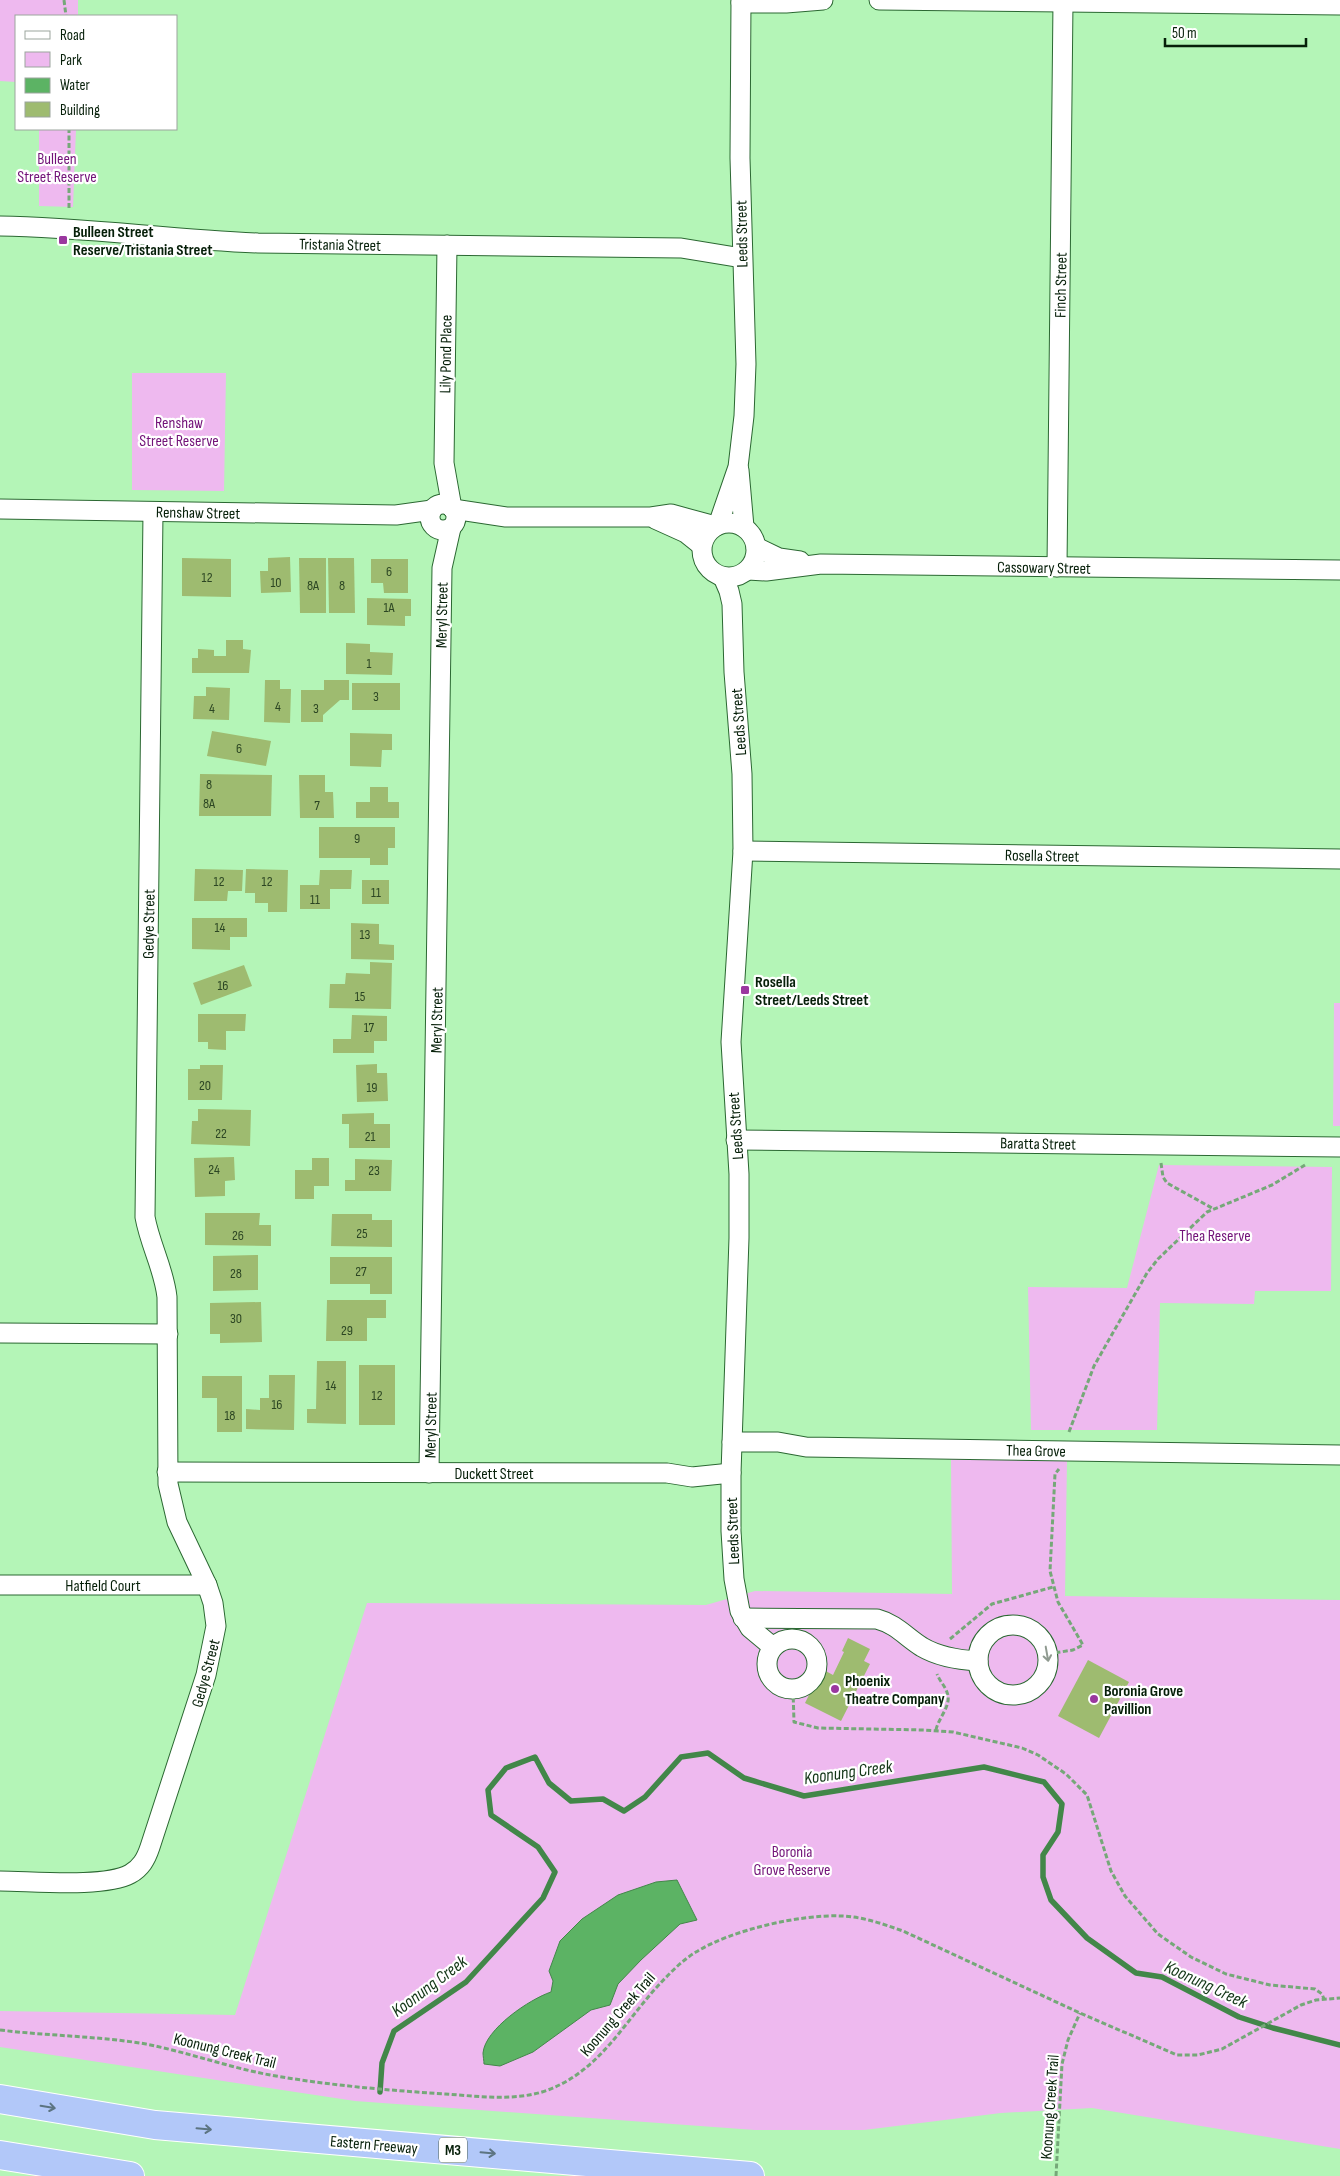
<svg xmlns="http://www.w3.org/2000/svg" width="1340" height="2176" font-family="'Sofia Sans Condensed',sans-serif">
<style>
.green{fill:#eeb9ef}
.water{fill:#5cb364;stroke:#428749}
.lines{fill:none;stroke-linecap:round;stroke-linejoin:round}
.stream{stroke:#428749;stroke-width:5.5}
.building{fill:#9ebb70}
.minor-casing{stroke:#2b6832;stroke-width:21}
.highway-casing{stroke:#fff;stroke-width:30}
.path{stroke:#75a878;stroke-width:3;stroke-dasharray:5 2.5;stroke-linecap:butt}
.minor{stroke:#fff;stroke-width:19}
.highway{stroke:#b2c8f9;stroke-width:28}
.oneway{stroke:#8f9a90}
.oneway2{stroke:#5c7481}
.poi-dot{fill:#9a389f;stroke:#fff;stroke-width:2}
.labels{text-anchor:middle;stroke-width:4.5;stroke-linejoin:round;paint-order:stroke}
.number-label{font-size:14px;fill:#2c4623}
.shield{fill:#fff;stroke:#516253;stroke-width:1}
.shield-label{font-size:15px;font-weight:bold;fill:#061f09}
.park-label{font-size:16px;fill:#721278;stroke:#fff}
.poi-label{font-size:16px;font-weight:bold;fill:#061f09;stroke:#fff;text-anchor:start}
.street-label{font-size:16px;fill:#061f09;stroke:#fff}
.water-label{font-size:18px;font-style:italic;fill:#143718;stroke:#fff}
</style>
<rect width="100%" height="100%" fill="#b4f5b7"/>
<!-- green -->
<g class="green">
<polygon points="0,0 78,0 78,16 16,16 16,82 0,81"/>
<polygon points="39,129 76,129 73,207 39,206"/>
<polygon points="132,373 226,373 224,491 132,490"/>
<polygon points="1334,1003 1340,1003 1340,1126 1333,1126"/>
<polygon points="1159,1165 1332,1167 1331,1291 1255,1291 1254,1304 1160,1303 1157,1430 1031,1430 1028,1287 1127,1288"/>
<polygon points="951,1459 1067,1460 1065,1596 1340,1600 1340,2149 1092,2108 1001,2113 864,2130 755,2130 355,2101 0,2047 0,2011 235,2015 367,1603 706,1605 755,1591 952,1594"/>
</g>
<!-- water -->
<path class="water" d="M677,1880L697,1920L680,1924L641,1960L618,1984L610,2005L591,2010L533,2052L500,2066L484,2064C484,2061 483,2056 483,2053C485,2029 530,1999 551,1992L553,1981L549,1971L560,1941L582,1919L618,1895L656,1882Z"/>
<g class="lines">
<!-- stream -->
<polyline class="stream" points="380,2092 382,2063 394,2031 466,1982 543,1898 555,1872 538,1847 491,1815 488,1790 506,1768 535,1757 549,1783 571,1801 603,1799 624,1811 645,1797 681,1757 708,1753 744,1778 804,1796 984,1767 1044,1782 1062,1804 1058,1832 1043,1855 1043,1877 1051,1900 1087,1938 1136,1973 1162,1977 1239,2017 1273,2028 1340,2045"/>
</g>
<!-- building -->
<g class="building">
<polygon points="290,557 291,592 261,593 260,571 268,571 268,558"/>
<polygon points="182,558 231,559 231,597 182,596"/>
<polygon points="299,558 326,558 326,613 300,613"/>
<polygon points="328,558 354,558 355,613 329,613"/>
<polygon points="371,559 408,559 408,593 384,593 383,583 371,583"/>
<polygon points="367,598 411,599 411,616 405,616 405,626 367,625"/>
<polygon points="226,640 243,640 243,649 251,650 249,673 192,673 192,658 198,658 198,649 214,650 214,656 226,656"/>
<polygon points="346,643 370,644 370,652 393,653 392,675 346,674"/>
<polygon points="265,680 280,680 280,689 291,689 290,723 264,722"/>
<polygon points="324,680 349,680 349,700 340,700 323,715 323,722 301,722 301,690 324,690"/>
<rect x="352" y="683" width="48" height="27"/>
<polygon points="206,687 230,688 229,720 193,719 194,696 206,696"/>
<polygon points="212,731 271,741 266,766 207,756"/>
<polygon points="350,733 392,734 392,750 382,750 381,767 350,766"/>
<polygon points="200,774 272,775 271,816 199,816"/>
<polygon points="299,775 325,775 325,792 333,792 334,818 300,818"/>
<polygon points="370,787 388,787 388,802 399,802 399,818 356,818 356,802 370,802"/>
<polygon points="319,827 395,827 395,848 388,848 388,865 370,865 370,858 319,858"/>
<polygon points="195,869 243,870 242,891 228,891 227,901 194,901"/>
<polygon points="246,869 288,870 287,912 268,912 268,903 255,903 255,893 245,893"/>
<polygon points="320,870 352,870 351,889 330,889 330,909 300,909 300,885 319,885"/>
<rect x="362" y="880" width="27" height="24"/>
<polygon points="192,918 247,918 247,937 230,937 230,950 192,949"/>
<polygon points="351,923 379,924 379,944 394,945 394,960 351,959"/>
<polygon points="370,962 392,963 391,1009 329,1008 330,984 345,984 346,973 370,974"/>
<polygon points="244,965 252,986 201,1005 193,983"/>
<polygon points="198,1014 246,1014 245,1031 226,1031 226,1050 208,1049 208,1042 198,1042"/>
<polygon points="352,1015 387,1016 387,1041 374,1041 374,1053 333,1053 333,1039 351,1039"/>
<polygon points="377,1064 377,1073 387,1073 388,1101 357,1102 356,1065"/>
<polygon points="200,1065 223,1065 222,1100 188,1100 188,1069 200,1069"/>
<polygon points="198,1109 251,1110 250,1146 191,1144 192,1121 198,1121"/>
<polygon points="374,1113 374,1124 390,1124 390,1148 349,1148 349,1124 342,1124 342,1114"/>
<polygon points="234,1157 235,1180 225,1181 225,1196 195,1197 194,1158"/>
<polygon points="312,1158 329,1158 329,1186 314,1186 314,1199 295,1199 295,1170 312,1170"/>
<polygon points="355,1159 392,1160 391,1191 345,1191 345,1180 355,1180"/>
<polygon points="205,1213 260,1213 259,1225 271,1225 271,1246 205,1245"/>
<polygon points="332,1214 372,1214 372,1220 392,1220 392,1247 331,1246"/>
<polygon points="258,1255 258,1290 213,1291 213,1256"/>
<polygon points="330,1257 392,1257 392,1294 370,1294 370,1284 330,1284"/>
<polygon points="327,1300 386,1300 386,1318 367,1318 367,1341 326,1341"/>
<polygon points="261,1302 262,1342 220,1343 220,1334 210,1334 210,1303"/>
<polygon points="317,1361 346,1361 346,1424 307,1423 307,1409 316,1409"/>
<rect x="359" y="1365" width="36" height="60"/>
<polygon points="269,1375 295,1375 294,1430 246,1429 246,1409 260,1410 260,1398 269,1398"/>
<polygon points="202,1376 242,1376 242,1432 217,1432 217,1398 202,1398"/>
<polygon points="848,1638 870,1649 864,1661 870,1664 841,1721 805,1703 822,1669 833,1675 844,1652 842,1651"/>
<polygon points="1088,1660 1129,1682 1099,1738 1058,1716"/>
</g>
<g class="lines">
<defs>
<g id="minor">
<polyline points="879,0 1340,5"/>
<polyline points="741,3 786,3 823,0"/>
<path d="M0,226C86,227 172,240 258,243L681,248L742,258"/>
<polyline points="447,245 444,463 452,508"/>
<polyline points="739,470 744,527"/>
<circle cx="443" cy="517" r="13"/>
<polyline points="0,509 396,515 432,510"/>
<polyline points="453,509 506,517 651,517 671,514 715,526"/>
<polyline points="655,519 686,533 701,545"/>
<circle cx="729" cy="550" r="27"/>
<polyline points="718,525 738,467 744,416 746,364 740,158 741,0"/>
<polyline points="756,547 779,558 800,561"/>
<polyline points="1057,567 1063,2"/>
<polyline points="748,570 766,571 821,564 1340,570"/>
<polyline points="723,577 729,591 732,604 734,672 742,774 743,851 731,1042 739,1174 739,1238 731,1473 731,1531 734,1579 740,1611 750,1628 773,1647"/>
<polyline points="743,851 1340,859"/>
<polyline points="736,1140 1340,1147"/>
<polyline points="0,1333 168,1334"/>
<polyline points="732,1442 778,1442 806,1447 1340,1455"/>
<polyline points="167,1472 667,1473 692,1477 731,1473"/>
<polyline points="429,1473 442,568 451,528"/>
<polyline points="0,1585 207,1585"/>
<path d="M743,1618L877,1619C896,1624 906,1637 922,1647C939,1657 959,1660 978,1661"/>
<circle cx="1013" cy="1660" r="35"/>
<circle cx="792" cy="1664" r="25"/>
<path d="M0,1881C32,1881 104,1888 130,1874C141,1868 146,1859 150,1847L206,1675L216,1626L213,1603L207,1585L177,1522L168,1484L167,1297C164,1269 150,1245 145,1217L153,512"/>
</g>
<g id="highway">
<polyline points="0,2099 155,2125 750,2176"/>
<polyline points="0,2155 130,2176"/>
</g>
</defs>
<!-- minor casing -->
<use href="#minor" class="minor-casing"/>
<!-- highway casing -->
<use href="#highway" class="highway-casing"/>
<!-- path -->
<g class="path">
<polyline points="64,0 66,16"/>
<polyline points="69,208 69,129"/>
<polyline points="1161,1163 1163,1177 1167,1183 1212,1208"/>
<polyline points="1069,1432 1094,1366 1147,1273 1158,1259 1207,1212 1272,1185 1305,1165"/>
<polyline points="950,1639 992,1604 1053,1587"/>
<polyline points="1048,1654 1073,1650 1083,1645 1058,1602 1050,1571 1055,1474 1059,1469"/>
<polyline points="793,1690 794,1722 818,1728 924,1730 953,1732 1022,1748 1038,1755 1066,1774 1087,1795 1111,1871 1125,1896 1158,1934 1191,1957 1226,1974 1270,1985 1315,1989 1322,1994 1324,1999"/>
<path d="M936,1730C938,1719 950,1707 948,1696C947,1688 940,1682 937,1674"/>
<path d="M0,2030C49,2036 98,2036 146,2044C186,2052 225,2066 265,2074C324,2085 385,2090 445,2094C476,2096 512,2101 542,2092C596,2075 621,2027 656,1988C668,1975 681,1961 696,1952C731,1930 801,1914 842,1916C864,1917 883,1924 903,1931L1080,2013L1177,2055H1198L1222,2049L1301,2005L1316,2000L1340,1998"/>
<polyline points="1056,2176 1062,2064 1068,2040 1080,2013"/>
</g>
<!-- minor -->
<use href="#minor" class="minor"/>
<!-- highway -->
<use href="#highway" class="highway"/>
</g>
<!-- one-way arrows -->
<defs><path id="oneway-shaft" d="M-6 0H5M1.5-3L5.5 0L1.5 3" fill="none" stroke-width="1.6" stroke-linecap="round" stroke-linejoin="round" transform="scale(1.25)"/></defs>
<use class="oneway" href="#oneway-shaft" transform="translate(1047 1654) rotate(80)"/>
<g class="oneway2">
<use href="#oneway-shaft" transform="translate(48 2107) rotate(9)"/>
<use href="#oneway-shaft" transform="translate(204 2129) rotate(5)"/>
<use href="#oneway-shaft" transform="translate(488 2153) rotate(5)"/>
</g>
<!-- markers -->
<g class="poi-dot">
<rect x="58" y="235" width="10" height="10" rx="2.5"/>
<rect x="740" y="985" width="10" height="10" rx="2.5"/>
<circle cx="835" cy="1689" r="5"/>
<circle cx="1094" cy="1699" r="5"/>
</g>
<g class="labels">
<!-- number labels -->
<g class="number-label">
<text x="389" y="576">6</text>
<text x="207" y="582">12</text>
<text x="276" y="587">10</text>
<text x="313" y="590">8A</text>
<text x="342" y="590">8</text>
<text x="389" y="612">1A</text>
<text x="369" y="668">1</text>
<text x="376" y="701">3</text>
<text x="278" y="711">4</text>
<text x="212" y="713">4</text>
<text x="316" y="713">3</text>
<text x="239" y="753">6</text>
<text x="209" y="789">8</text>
<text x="209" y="808">8A</text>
<text x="317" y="810">7</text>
<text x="357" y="843">9</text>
<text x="219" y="886">12</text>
<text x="267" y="886">12</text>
<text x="376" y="897">11</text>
<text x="315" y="904">11</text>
<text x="220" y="932">14</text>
<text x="365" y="939">13</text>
<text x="223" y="990">16</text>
<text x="360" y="1001">15</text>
<text x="369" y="1032">17</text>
<text x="205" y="1090">20</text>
<text x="372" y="1092">19</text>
<text x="221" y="1138">22</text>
<text x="370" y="1141">21</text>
<text x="214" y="1174">24</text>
<text x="374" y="1175">23</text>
<text x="362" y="1238">25</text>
<text x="238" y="1240">26</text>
<text x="361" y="1276">27</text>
<text x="236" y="1278">28</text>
<text x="236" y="1323">30</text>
<text x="347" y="1335">29</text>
<text x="331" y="1390">14</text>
<text x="377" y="1400">12</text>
<text x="277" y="1409">16</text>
<text x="230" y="1420">18</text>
</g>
<!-- shield labels -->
<rect class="shield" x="439" y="2137.5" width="28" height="25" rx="4"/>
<g class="shield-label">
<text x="453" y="2155">M3</text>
</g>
<!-- park labels -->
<g class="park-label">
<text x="57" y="164">Bulleen<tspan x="57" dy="18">Street Reserve</tspan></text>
<text x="179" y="428">Renshaw<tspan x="179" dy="18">Street Reserve</tspan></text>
<text x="1215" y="1241">Thea Reserve</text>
<text x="792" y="1857">Boronia<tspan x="792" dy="18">Grove Reserve</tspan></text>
</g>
<!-- poi labels -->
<g class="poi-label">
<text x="73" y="237">Bulleen Street<tspan x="73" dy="18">Reserve/Tristania Street</tspan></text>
<text x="755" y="987">Rosella<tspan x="755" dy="18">Street/Leeds Street</tspan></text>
<text x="845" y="1686">Phoenix<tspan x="845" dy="18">Theatre Company</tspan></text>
<text x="1104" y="1696">Boronia Grove<tspan x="1104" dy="18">Pavillion</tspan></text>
</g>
<!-- street labels -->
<g class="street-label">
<text transform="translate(741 234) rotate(-91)" y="6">Leeds Street</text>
<text transform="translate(340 244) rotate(1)" y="6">Tristania Street</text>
<text transform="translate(1060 285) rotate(-89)" y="6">Finch Street</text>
<text transform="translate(445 354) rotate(-89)" y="6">Lily Pond Place</text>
<text transform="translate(198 512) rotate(1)" y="6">Renshaw Street</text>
<text transform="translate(1044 567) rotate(1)" y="6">Cassowary Street</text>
<text transform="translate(441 615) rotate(-89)" y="6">Meryl Street</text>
<text transform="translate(738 722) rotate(-94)" y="6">Leeds Street</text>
<text transform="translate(1042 855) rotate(1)" y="6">Rosella Street</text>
<text transform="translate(148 924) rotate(-89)" y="6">Gedye Street</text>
<text transform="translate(436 1020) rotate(-89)" y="6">Meryl Street</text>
<text transform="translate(735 1126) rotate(-94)" y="6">Leeds Street</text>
<text transform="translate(1038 1143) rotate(1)" y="6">Baratta Street</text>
<text transform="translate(430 1425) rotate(-89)" y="6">Meryl Street</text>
<text transform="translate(1036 1450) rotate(1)" y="6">Thea Grove</text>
<text x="494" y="1479">Duckett Street</text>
<text transform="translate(732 1531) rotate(-92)" y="6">Leeds Street</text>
<text x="103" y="1591">Hatfield Court</text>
<text transform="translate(205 1673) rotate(-75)" y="6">Gedye Street</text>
<text transform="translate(617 2014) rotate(-49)" y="6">Koonung Creek Trail</text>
<text transform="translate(225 2050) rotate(14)" y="6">Koonung Creek Trail</text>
<text transform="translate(1049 2107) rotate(-86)" y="6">Koonung Creek Trail</text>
<text transform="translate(374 2144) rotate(5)" y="6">Eastern Freeway</text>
</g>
<!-- water labels -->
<g class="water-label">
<text transform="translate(848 1772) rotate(-8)" y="6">Koonung Creek</text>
<text transform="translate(1206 1984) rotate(25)" y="6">Koonung Creek</text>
<text transform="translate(429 1986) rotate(-37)" y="6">Koonung Creek</text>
</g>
</g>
<!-- legend -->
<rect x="15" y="15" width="162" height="115" fill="#ffffff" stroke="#9ba59d"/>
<rect x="25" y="31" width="25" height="8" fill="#ffffff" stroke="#9ba59d"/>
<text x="60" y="40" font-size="15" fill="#061f09">Road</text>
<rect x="25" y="52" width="25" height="15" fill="#eeb9ef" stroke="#9ba59d"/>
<text x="60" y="65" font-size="15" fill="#061f09">Park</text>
<rect x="25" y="78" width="25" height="15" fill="#5cb364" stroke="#9ba59d"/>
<text x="60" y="90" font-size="15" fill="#061f09">Water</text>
<rect x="25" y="102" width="25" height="15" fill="#9ebb70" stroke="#9ba59d"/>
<text x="60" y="115" font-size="15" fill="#061f09">Building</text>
<!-- scale -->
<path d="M1165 38v8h141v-8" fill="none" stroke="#061f09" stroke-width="2.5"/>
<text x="1172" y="38" font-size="15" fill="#061f09" stroke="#ffffff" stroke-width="4" paint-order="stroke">50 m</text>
</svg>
